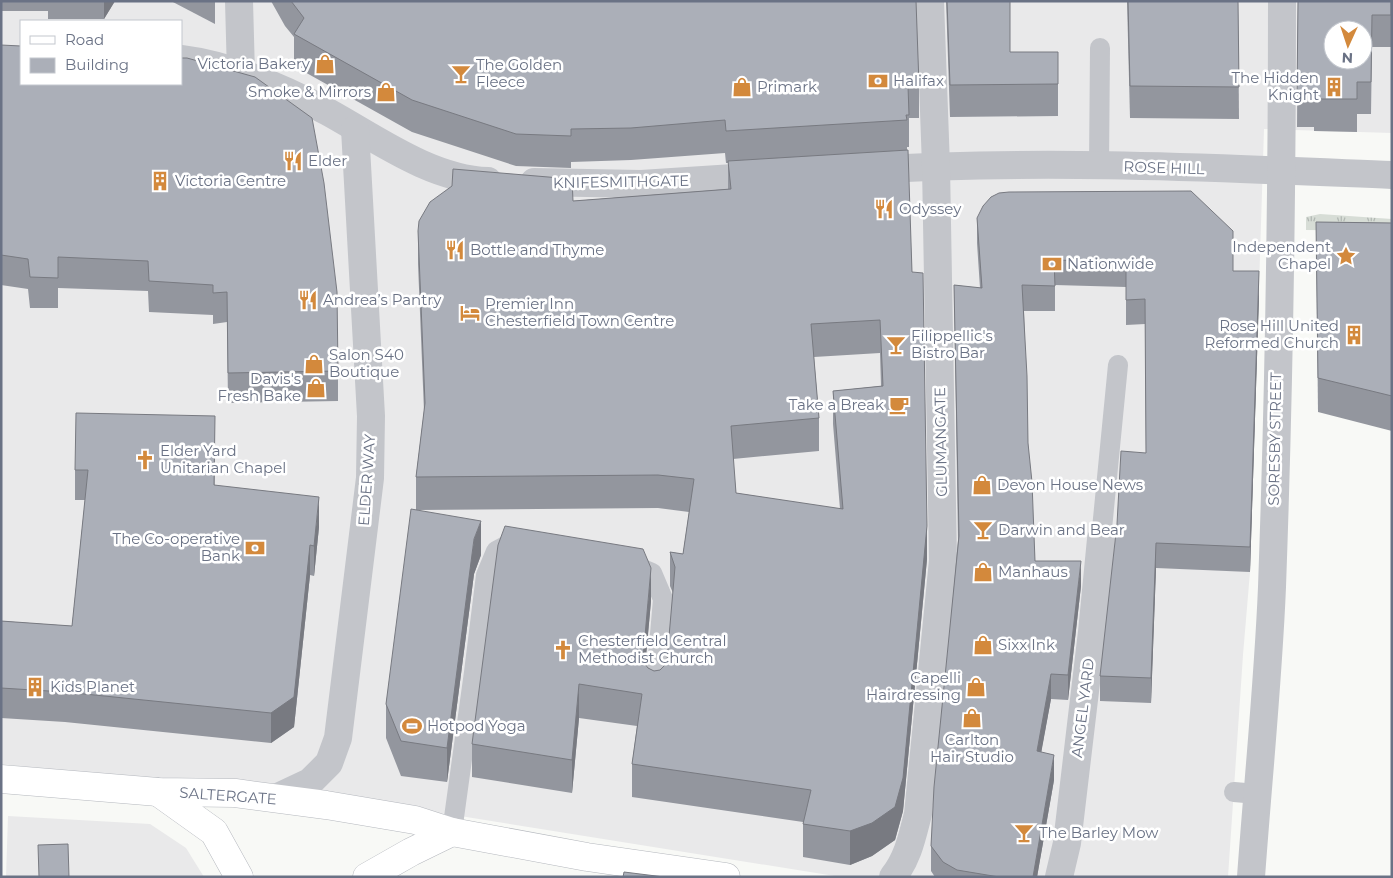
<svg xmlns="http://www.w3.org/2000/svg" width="1393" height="878" font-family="Montserrat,sans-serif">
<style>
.built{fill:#e9e9ea;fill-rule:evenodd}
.grass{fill:url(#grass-tufts)}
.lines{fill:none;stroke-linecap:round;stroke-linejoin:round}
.secondary-casing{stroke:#b5b8be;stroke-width:29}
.lane{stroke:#c3c5ca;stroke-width:20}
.street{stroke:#c3c5ca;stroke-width:28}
.secondary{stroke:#fff;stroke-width:28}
.wall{fill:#93969e;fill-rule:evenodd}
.shaded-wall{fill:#787a81}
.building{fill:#abafb8;stroke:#787a81;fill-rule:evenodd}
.labels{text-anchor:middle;stroke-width:5;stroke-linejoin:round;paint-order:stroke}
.poi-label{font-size:15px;fill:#6a7285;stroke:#fff;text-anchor:start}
.street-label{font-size:15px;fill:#6a7285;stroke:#fff}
</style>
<defs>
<pattern id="grass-tufts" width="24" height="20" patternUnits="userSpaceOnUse" patternTransform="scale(1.25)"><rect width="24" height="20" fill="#d7ddd6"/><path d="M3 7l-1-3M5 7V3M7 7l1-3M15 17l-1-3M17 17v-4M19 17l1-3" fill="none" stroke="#b2b8b3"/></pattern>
</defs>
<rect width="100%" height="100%" fill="#f8f9f6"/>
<!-- built -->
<g class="built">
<path d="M1,1H1392V133L1264,129L1250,572L1243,655L1228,877H841L454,815L1,764ZM21,21H181V84H21ZM1333,30H1363V60H1333Z"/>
<polygon points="8,816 150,824 186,848 204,877 6,877"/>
</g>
<!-- grass -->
<polygon class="grass" points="1320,214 1392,219 1392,231 1306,230 1306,217"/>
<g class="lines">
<defs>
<g id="secondary">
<polyline points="1,779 158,792 235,793 326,805 415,820 452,832 587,857 726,877"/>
<polyline points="158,792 214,832 239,877"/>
<polyline points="367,877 411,852 452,832"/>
</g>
</defs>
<!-- secondary casing -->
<use href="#secondary" class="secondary-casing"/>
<!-- lane -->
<g class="lane">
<polyline points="1099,166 1100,48"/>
<polyline points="1101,539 1118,365"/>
<polyline points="626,562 652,573 663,599 655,692"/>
<polyline points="1234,792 1257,794"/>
<polyline points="452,832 474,672 486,575 496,551 509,544 521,546"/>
</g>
<!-- street -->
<g class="street">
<polyline points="239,1 241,74"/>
<path d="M181,59C230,65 285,89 328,112C377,139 431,179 488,181"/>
<path d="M871,170C1044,159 1219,168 1392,175"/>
<polyline points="534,182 641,184 766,176"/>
<polyline points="276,798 310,782 329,763 338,738 370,478 371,416 355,129"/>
<path d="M893,877C908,858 912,837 918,814L943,560L936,166L930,1"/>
<polyline points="1059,877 1067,843 1092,632 1101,539"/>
<path d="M1251,877C1258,780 1268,684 1272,587C1279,392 1282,196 1282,1"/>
</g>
<!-- secondary -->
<use href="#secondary" class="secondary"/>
</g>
<!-- wall -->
<g class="wall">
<polygon points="1,1 115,1 104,19 48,19 48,11 1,11"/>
<polygon points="171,1 215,1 215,24"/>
<path d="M271,1H916L919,85V118H909V147H907V150L912,272L927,559L903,811L895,840L872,856L850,865L803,857V822L632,797V764L637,726L579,718L572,793L472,777V744L651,601L645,665L648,668L654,671L660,670L664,666L667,660L673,593L670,586V552L683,554L689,512L658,508L417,510L481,555L474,574L447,782L401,776L386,738V704L416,510V477L424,411L418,264V231L573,201L728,189V163H726L725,153L631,160L571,162V168L516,166L412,132L294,66V37L285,26ZM880,353L881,386L833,391V424L840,509L736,493L733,459L819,451V418L814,357Z"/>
<polygon points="946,1 1010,1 1010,52 1058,52 1058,116 950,117"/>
<polygon points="1127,1 1238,1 1239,119 1130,118"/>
<polygon points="1298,1 1391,1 1391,47 1372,47 1371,114 1357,114 1357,132 1314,131 1314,127 1297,127"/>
<polygon points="1,45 338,371 338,401 228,403 227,322 213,324 213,315 149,312 148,291 58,288 58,308 30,308 28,289 1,285"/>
<polygon points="977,218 1233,271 1259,296 1250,572 1156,568 1151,703 1100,701 1100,676 1146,453 1145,324 1126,325 1126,287 1055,285 1055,311 1024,311 1028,443 1035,561 1081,586 1068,700 1051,699 1041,752 1054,780 1037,877 935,877 931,871 931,846 958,540 954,285 980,288 977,243"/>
<polygon points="1316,222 1392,223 1392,431 1318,412"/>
<polygon points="215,446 214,485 319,527 314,576 310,575 294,727 271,743 65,722 1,718 1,621 72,626 85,500 75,500 75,470"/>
</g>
<!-- shaded-wall -->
<g class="shaded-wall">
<polygon points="104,1 115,1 104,19"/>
<polygon points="1259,271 1259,296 1250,572 1250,547"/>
<polygon points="215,416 215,446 214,515 214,485"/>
<polygon points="319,497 319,527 314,576 314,546"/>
<polygon points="481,521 481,555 474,574 447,782 447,748 474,539"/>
<polygon points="927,526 927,559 903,811 895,840 872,856 850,865 850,831"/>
<polygon points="1156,543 1156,568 1151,703 1151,678"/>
<polygon points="310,545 310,575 294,727 271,743 271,713"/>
<polygon points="1081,561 1081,586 1068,700 1068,675"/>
<polygon points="651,568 651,601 643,691 643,658"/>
<polygon points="1051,674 1051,699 1037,776 1037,751"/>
<polygon points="579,684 579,718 572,793 572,760"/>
<polygon points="1054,755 1054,780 1037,877 1033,877"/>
</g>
<!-- building -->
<g class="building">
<polygon points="291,1 916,1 919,85 908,86 909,115 906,115 907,120 726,131 725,120 631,128 571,129 571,136 516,134 412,100 294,34 304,18"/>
<polygon points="947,1 1010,1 1010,52 1058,52 1058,84 950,85"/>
<polygon points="1128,1 1238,1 1239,87 1130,86"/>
<path d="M1298,1H1391V15H1372L1371,82H1357V99H1314V95H1297ZM1333,30H1363V60H1333Z"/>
<polygon points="1,45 21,46 21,84 181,84 181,58 187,58 255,77 312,118 324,183 337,292 338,371 228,373 227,292 213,293 213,285 149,281 148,261 58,257 58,278 30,277 28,259 1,255"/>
<path d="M908,150L912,272L923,273L927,526L903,778L895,807L872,823L850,831L803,824L811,790L632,764L642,694L579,684L572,760L472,744L498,545L505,526L643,549L651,568L643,658L645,664L648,668L654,671L660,670L664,666L667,660L675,567L670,552L683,554L694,479L658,475L416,477L425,403L418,231L419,221L430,202L452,186L453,169L572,179L573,201L731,189L728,161ZM880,320L883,386L833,391L843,509L736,493L731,426L819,418L811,324Z"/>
<polygon points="1191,191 1233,231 1233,271 1259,271 1250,547 1156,543 1151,678 1100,676 1117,524 1121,451 1146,453 1145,299 1126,300 1126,262 1054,260 1055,286 1022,285 1027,376 1028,443 1032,482 1035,561 1081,561 1068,675 1051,674 1037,751 1054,755 1033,877 999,877 957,870 943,862 931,846 934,787 959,536 954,285 982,288 977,218 983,206 991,197 999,193 1009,192"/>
<polygon points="1316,222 1392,223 1392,396 1318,378"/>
<polygon points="76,413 215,416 214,485 319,497 314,546 310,545 294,697 271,713 65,692 1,688 1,621 72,626 88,470 75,470"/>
<polygon points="411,509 481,521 474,539 447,748 401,741 386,704"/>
<polygon points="68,844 69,877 39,877 38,845"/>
<polygon points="624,872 664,877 623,877"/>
</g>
<!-- icons -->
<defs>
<symbol id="shop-bare" viewBox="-9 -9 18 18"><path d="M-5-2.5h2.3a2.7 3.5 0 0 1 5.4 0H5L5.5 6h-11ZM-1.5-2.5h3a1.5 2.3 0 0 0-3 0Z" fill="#d3893c" stroke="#fff" stroke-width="2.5" paint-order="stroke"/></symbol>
<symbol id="bar-bare" viewBox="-9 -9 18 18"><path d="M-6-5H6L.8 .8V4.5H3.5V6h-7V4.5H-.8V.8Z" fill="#d3893c" stroke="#fff" stroke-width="2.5" paint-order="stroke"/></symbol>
<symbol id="bank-bare" viewBox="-9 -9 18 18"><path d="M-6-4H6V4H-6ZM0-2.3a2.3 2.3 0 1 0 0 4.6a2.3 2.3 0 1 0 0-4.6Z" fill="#d3893c" stroke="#fff" stroke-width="2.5" paint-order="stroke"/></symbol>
<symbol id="building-bare" viewBox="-9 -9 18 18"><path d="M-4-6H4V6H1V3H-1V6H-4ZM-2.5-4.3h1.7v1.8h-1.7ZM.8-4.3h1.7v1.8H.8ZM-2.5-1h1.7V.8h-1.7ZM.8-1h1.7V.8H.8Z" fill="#d3893c" stroke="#fff" stroke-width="2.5" paint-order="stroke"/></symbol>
<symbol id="restaurant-bare" viewBox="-9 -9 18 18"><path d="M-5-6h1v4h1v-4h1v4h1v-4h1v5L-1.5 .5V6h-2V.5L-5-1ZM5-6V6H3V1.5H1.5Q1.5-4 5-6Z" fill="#d3893c" stroke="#fff" stroke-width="2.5" paint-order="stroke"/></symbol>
<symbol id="sight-bare" viewBox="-9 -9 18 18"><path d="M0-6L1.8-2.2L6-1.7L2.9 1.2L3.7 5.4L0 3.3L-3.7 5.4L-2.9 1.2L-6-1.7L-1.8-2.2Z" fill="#d3893c" stroke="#fff" stroke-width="2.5" paint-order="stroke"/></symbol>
<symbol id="hotel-bare" viewBox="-9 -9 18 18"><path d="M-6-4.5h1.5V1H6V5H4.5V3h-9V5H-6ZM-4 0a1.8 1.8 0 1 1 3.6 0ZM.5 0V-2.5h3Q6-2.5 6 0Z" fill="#d3893c" stroke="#fff" stroke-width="2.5" paint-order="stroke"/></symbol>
<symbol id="cafe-bare" viewBox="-9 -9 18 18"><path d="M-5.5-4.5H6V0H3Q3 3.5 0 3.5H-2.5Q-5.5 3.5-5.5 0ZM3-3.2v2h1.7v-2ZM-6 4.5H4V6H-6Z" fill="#d3893c" stroke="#fff" stroke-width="2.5" paint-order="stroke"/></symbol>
<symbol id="church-bare" viewBox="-9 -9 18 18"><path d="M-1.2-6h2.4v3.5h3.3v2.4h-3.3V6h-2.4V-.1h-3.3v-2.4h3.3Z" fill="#d3893c" stroke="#fff" stroke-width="2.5" paint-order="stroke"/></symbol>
<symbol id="stadium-bare" viewBox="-9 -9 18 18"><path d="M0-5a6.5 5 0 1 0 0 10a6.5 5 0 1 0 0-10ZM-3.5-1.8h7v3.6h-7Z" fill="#d3893c" stroke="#fff" stroke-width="2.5" paint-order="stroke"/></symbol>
</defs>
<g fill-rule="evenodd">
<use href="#shop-bare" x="311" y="50" width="28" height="28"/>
<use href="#bar-bare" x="447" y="60" width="28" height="28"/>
<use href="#bank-bare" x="864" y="67" width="28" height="28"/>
<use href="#shop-bare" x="728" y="73" width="28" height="28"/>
<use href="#building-bare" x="1320" y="73" width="28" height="28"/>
<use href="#shop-bare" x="372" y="78" width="28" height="28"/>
<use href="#restaurant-bare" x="279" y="147" width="28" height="28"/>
<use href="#building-bare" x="146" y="167" width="28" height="28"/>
<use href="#restaurant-bare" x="870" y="195" width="28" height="28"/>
<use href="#restaurant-bare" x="441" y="236" width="28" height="28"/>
<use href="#sight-bare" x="1332" y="242" width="28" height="28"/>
<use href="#bank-bare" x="1038" y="250" width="28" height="28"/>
<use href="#restaurant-bare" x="294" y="286" width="28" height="28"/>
<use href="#hotel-bare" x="456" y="299" width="28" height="28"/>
<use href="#building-bare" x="1340" y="321" width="28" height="28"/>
<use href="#bar-bare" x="882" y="331" width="28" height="28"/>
<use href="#shop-bare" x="300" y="350" width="28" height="28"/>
<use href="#shop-bare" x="302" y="374" width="28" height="28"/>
<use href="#cafe-bare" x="885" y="391" width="28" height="28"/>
<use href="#church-bare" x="131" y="446" width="28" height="28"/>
<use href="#shop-bare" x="968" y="471" width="28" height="28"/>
<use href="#bar-bare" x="969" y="516" width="28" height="28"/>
<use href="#bank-bare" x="241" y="534" width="28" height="28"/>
<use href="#shop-bare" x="969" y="558" width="28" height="28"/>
<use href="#shop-bare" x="969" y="631" width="28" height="28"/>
<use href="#church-bare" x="549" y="636" width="28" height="28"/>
<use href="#building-bare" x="21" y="673" width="28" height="28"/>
<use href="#shop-bare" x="962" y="673" width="28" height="28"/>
<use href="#shop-bare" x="958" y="704" width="28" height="28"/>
<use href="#stadium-bare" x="398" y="712" width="28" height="28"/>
<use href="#bar-bare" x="1010" y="819" width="28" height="28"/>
</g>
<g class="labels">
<!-- poi labels -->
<g class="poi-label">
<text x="310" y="69" text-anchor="end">Victoria Bakery</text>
<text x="476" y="70">The Golden<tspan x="476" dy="17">Fleece</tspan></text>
<text x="1319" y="83" text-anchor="end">The Hidden<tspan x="1319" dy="17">Knight</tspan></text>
<text x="893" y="86">Halifax</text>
<text x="757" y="92">Primark</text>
<text x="371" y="97" text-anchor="end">Smoke &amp; Mirrors</text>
<text x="308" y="166">Elder</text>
<text x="175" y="186">Victoria Centre</text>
<text x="899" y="214">Odyssey</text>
<text x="1331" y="252" text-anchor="end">Independent<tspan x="1331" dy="17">Chapel</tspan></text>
<text x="470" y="255">Bottle and Thyme</text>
<text x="1067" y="269">Nationwide</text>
<text x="323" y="305">Andrea’s Pantry</text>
<text x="485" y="309">Premier Inn<tspan x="485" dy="17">Chesterfield Town Centre</tspan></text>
<text x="1339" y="331" text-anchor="end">Rose Hill United<tspan x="1339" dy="17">Reformed Church</tspan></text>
<text x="911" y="341">Filippellic's<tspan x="911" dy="17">Bistro Bar</tspan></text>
<text x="329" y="360">Salon S40<tspan x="329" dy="17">Boutique</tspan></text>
<text x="301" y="384" text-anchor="end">Davis's<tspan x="301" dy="17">Fresh Bake</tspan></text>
<text x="884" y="410" text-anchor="end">Take a Break</text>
<text x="160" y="456">Elder Yard<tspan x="160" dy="17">Unitarian Chapel</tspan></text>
<text x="997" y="490">Devon House News</text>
<text x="998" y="535">Darwin and Bear</text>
<text x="240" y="544" text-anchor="end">The Co-operative<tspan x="240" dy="17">Bank</tspan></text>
<text x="998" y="577">Manhaus</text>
<text x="578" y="646">Chesterfield Central<tspan x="578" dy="17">Methodist Church</tspan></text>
<text x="998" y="650">Sixx Ink</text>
<text x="961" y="683" text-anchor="end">Capelli<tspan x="961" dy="17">Hairdressing</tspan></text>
<text x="50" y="692">Kids Planet</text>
<text x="427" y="731">Hotpod Yoga</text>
<text x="972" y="745" text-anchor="middle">Carlton<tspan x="972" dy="17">Hair Studio</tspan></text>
<text x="1039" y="838">The Barley Mow</text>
</g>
<!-- street labels -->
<g class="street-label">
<text transform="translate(1164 168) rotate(2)" y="5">ROSE HILL</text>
<text transform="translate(621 182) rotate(-1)" y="5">KNIFESMITHGATE</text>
<text transform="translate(1275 439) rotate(-89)" y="5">SORESBY STREET</text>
<text transform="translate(941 442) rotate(-91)" y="5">GLUMANGATE</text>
<text transform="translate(367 480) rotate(-86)" y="5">ELDER WAY</text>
<text transform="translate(1083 708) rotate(-83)" y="5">ANGEL YARD</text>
<text transform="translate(228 796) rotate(4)" y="5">SALTERGATE</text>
</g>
</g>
<!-- border -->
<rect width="1393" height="878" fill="none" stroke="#6a7285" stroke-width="5"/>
<!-- legend -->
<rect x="20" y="20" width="162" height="65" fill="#ffffff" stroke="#c3c7ce"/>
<rect x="30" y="36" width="25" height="8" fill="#ffffff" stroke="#c3c7ce"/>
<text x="65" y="45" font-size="15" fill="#6a7285">Road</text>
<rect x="30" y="58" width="25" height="15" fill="#abafb8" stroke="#c3c7ce"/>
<text x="65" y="70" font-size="15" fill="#6a7285">Building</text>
<!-- north arrow -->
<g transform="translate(1348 45) rotate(183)"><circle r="24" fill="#ffffff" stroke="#c3c7ce"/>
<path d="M0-4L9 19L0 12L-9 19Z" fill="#d3893c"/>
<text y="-8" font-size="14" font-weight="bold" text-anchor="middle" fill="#6a7285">N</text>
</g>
</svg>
